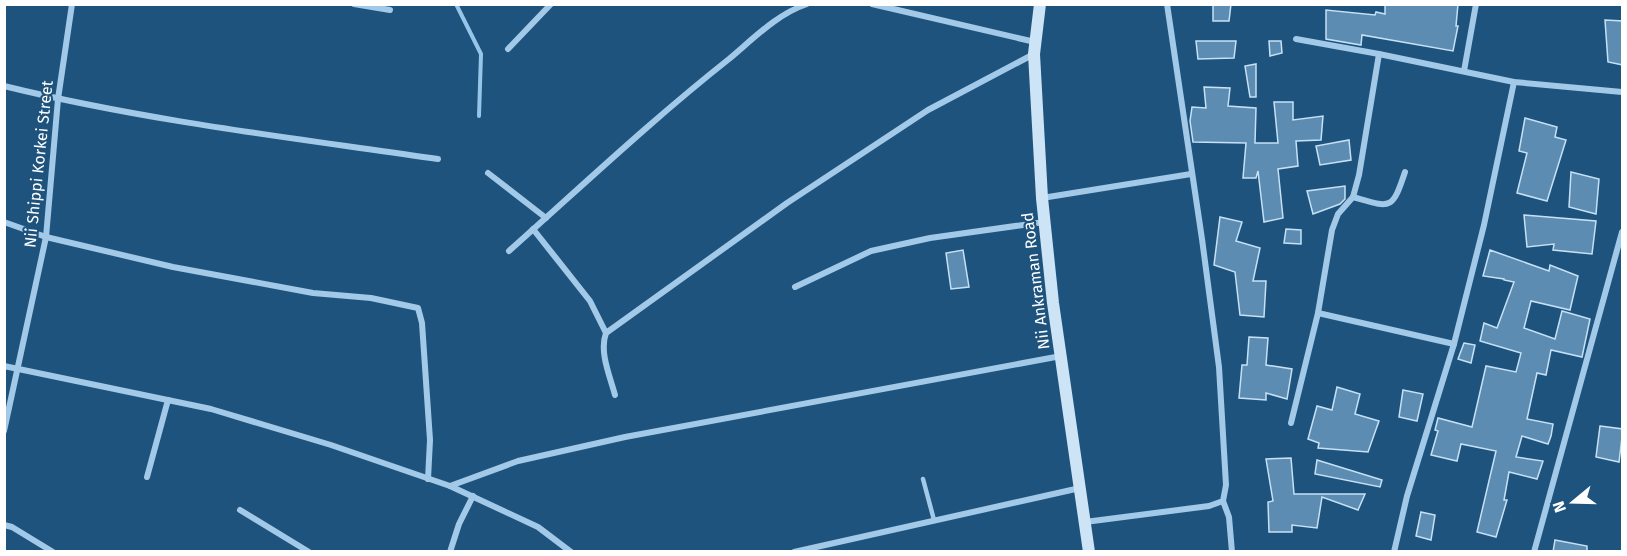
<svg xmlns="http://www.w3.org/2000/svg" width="1627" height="556" font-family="'Fira Sans',sans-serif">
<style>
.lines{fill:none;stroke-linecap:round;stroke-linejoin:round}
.stream{stroke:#95c6e9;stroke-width:4}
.building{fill:#5c8cb2;stroke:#c6e1f6;stroke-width:1.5}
.lane{stroke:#a2c9e8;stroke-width:4.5}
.street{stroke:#a2c9e8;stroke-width:6}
.secondary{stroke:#cde3f6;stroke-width:12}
.labels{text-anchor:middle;stroke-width:4.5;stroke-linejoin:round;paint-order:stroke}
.street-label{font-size:16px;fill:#fff;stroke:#1e537e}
</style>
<rect width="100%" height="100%" fill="#1e537e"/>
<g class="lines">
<!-- stream -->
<polyline class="stream" points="456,4 481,54 479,116"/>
</g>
<!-- building -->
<g class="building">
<polygon points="1213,4 1231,4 1229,21 1213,21"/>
<polygon points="1385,4 1458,4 1456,26 1458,26 1453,51 1362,35 1361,45 1326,39 1326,10 1375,15 1376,12 1385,14"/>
<polygon points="1605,20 1623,21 1623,65 1608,62"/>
<polygon points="1196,41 1236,41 1234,58 1198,59"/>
<polygon points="1269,41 1281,41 1282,53 1270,56"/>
<polygon points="1256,64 1256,97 1250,97 1245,66"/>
<polygon points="1204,87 1230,88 1228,106 1256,108 1255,143 1278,143 1274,102 1293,102 1293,120 1323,116 1321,140 1296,141 1298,166 1278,169 1283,218 1264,222 1258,171 1256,178 1243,178 1246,143 1193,142 1190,121 1192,107 1206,108"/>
<polygon points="1525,118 1557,127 1555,137 1566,140 1547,201 1517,193 1527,153 1519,151"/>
<polygon points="1349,140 1351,160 1320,165 1316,146"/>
<polygon points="1571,172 1599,179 1596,214 1569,207"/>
<polygon points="1345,186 1345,199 1340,204 1313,214 1307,191"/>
<polygon points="1524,215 1596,221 1592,254 1553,250 1554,244 1527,247"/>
<polygon points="1220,217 1242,222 1236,241 1260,248 1253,281 1266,281 1264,317 1240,315 1235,272 1214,265"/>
<polygon points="1286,229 1301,230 1301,244 1284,243"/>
<polygon points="963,250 969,287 951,289 946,253"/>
<polygon points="1490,250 1549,271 1550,265 1578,276 1570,310 1531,301 1524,328 1555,339 1562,311 1590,319 1582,357 1551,350 1546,375 1537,373 1527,419 1553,424 1551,436 1548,444 1522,436 1516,457 1543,461 1537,479 1509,472 1504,500 1507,500 1496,537 1477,532 1496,451 1461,444 1457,461 1431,455 1438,431 1435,430 1438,418 1472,427 1486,366 1516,372 1521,353 1480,341 1484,323 1497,328 1514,282 1504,280 1504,279 1483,276"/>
<polygon points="1249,337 1268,338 1266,365 1292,369 1287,399 1266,393 1266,400 1239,398 1242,365 1247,365"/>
<polygon points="1464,343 1475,345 1471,363 1458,359"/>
<polygon points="1337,387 1360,394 1355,414 1379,421 1368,452 1318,448 1319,443 1308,439 1317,406 1332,410"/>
<polygon points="1403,390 1423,394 1417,421 1399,417"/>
<polygon points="1600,426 1623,429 1619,462 1596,457"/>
<polygon points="1291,458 1294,494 1365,494 1358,510 1322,497 1317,528 1292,525 1292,532 1269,532 1268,502 1273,501 1266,459"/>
<polygon points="1317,460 1382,480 1380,487 1315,474"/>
<polygon points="1421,512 1435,515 1431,540 1416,536"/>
<polygon points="1555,540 1587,546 1587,552 1553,552"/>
</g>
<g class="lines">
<!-- lane -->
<polyline class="lane" points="923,479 934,520"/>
<!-- street -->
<g class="street">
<polyline points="354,4 390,10"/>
<polyline points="872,4 1035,42"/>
<polyline points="1296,39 1379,54 1514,82 1622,92"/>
<polyline points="508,49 551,4"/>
<polyline points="1464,71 1476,4"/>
<path d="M4,86C147,121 293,138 438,159"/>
<polyline points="488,173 546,218"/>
<path d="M1353,197C1391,208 1392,211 1405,172"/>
<polyline points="1042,198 1191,174"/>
<polyline points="4,222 46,237 173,267 313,293 371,298 418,308 422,323 430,440 428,479"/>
<polyline points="533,229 590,301 606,333"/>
<path d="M509,251C582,186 653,119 729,59C753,39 777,14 807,4"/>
<polyline points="795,287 871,251 930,238 1044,222"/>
<polyline points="1318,313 1454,344"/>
<polyline points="4,366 211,409 331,445 450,486"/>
<path d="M615,395C610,376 599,352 606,333L787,203L928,110L1034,54"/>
<polyline points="1291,423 1318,313 1332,230 1338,214 1353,197 1359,175 1379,54"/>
<polyline points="4,431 46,237 58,99 72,4"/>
<polyline points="147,477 168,400"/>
<polyline points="1223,501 1229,517 1232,552"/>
<polyline points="240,510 309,552"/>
<polyline points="1085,522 1209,506 1223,501 1226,485 1219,367 1202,239 1167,4"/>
<polyline points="4,525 12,527 53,552"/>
<polyline points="450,552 459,524 473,496"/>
<polyline points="571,552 538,527 450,486 518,461 625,437 1061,356"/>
<polyline points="794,552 1080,488"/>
<polyline points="1394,552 1407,496 1454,344 1484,225 1514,82"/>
<polyline points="1534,552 1622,232"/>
</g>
<!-- secondary -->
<polyline class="secondary" points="1040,4 1034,54 1042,198 1053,303 1089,552"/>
</g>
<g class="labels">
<!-- street labels -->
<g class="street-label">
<text transform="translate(38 164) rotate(-84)" y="6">Nii Shippi Korkei Street</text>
<text transform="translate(1035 281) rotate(-97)" y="6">Nii Ankraman Road</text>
</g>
</g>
<!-- border -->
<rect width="1627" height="556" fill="none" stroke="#ffffff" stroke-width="12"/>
<!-- north arrow -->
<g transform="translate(1573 502) rotate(251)" stroke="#1e537e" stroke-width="4.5" paint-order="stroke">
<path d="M0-4.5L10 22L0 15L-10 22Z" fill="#ffffff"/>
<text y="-9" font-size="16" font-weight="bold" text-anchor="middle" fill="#ffffff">N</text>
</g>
</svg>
